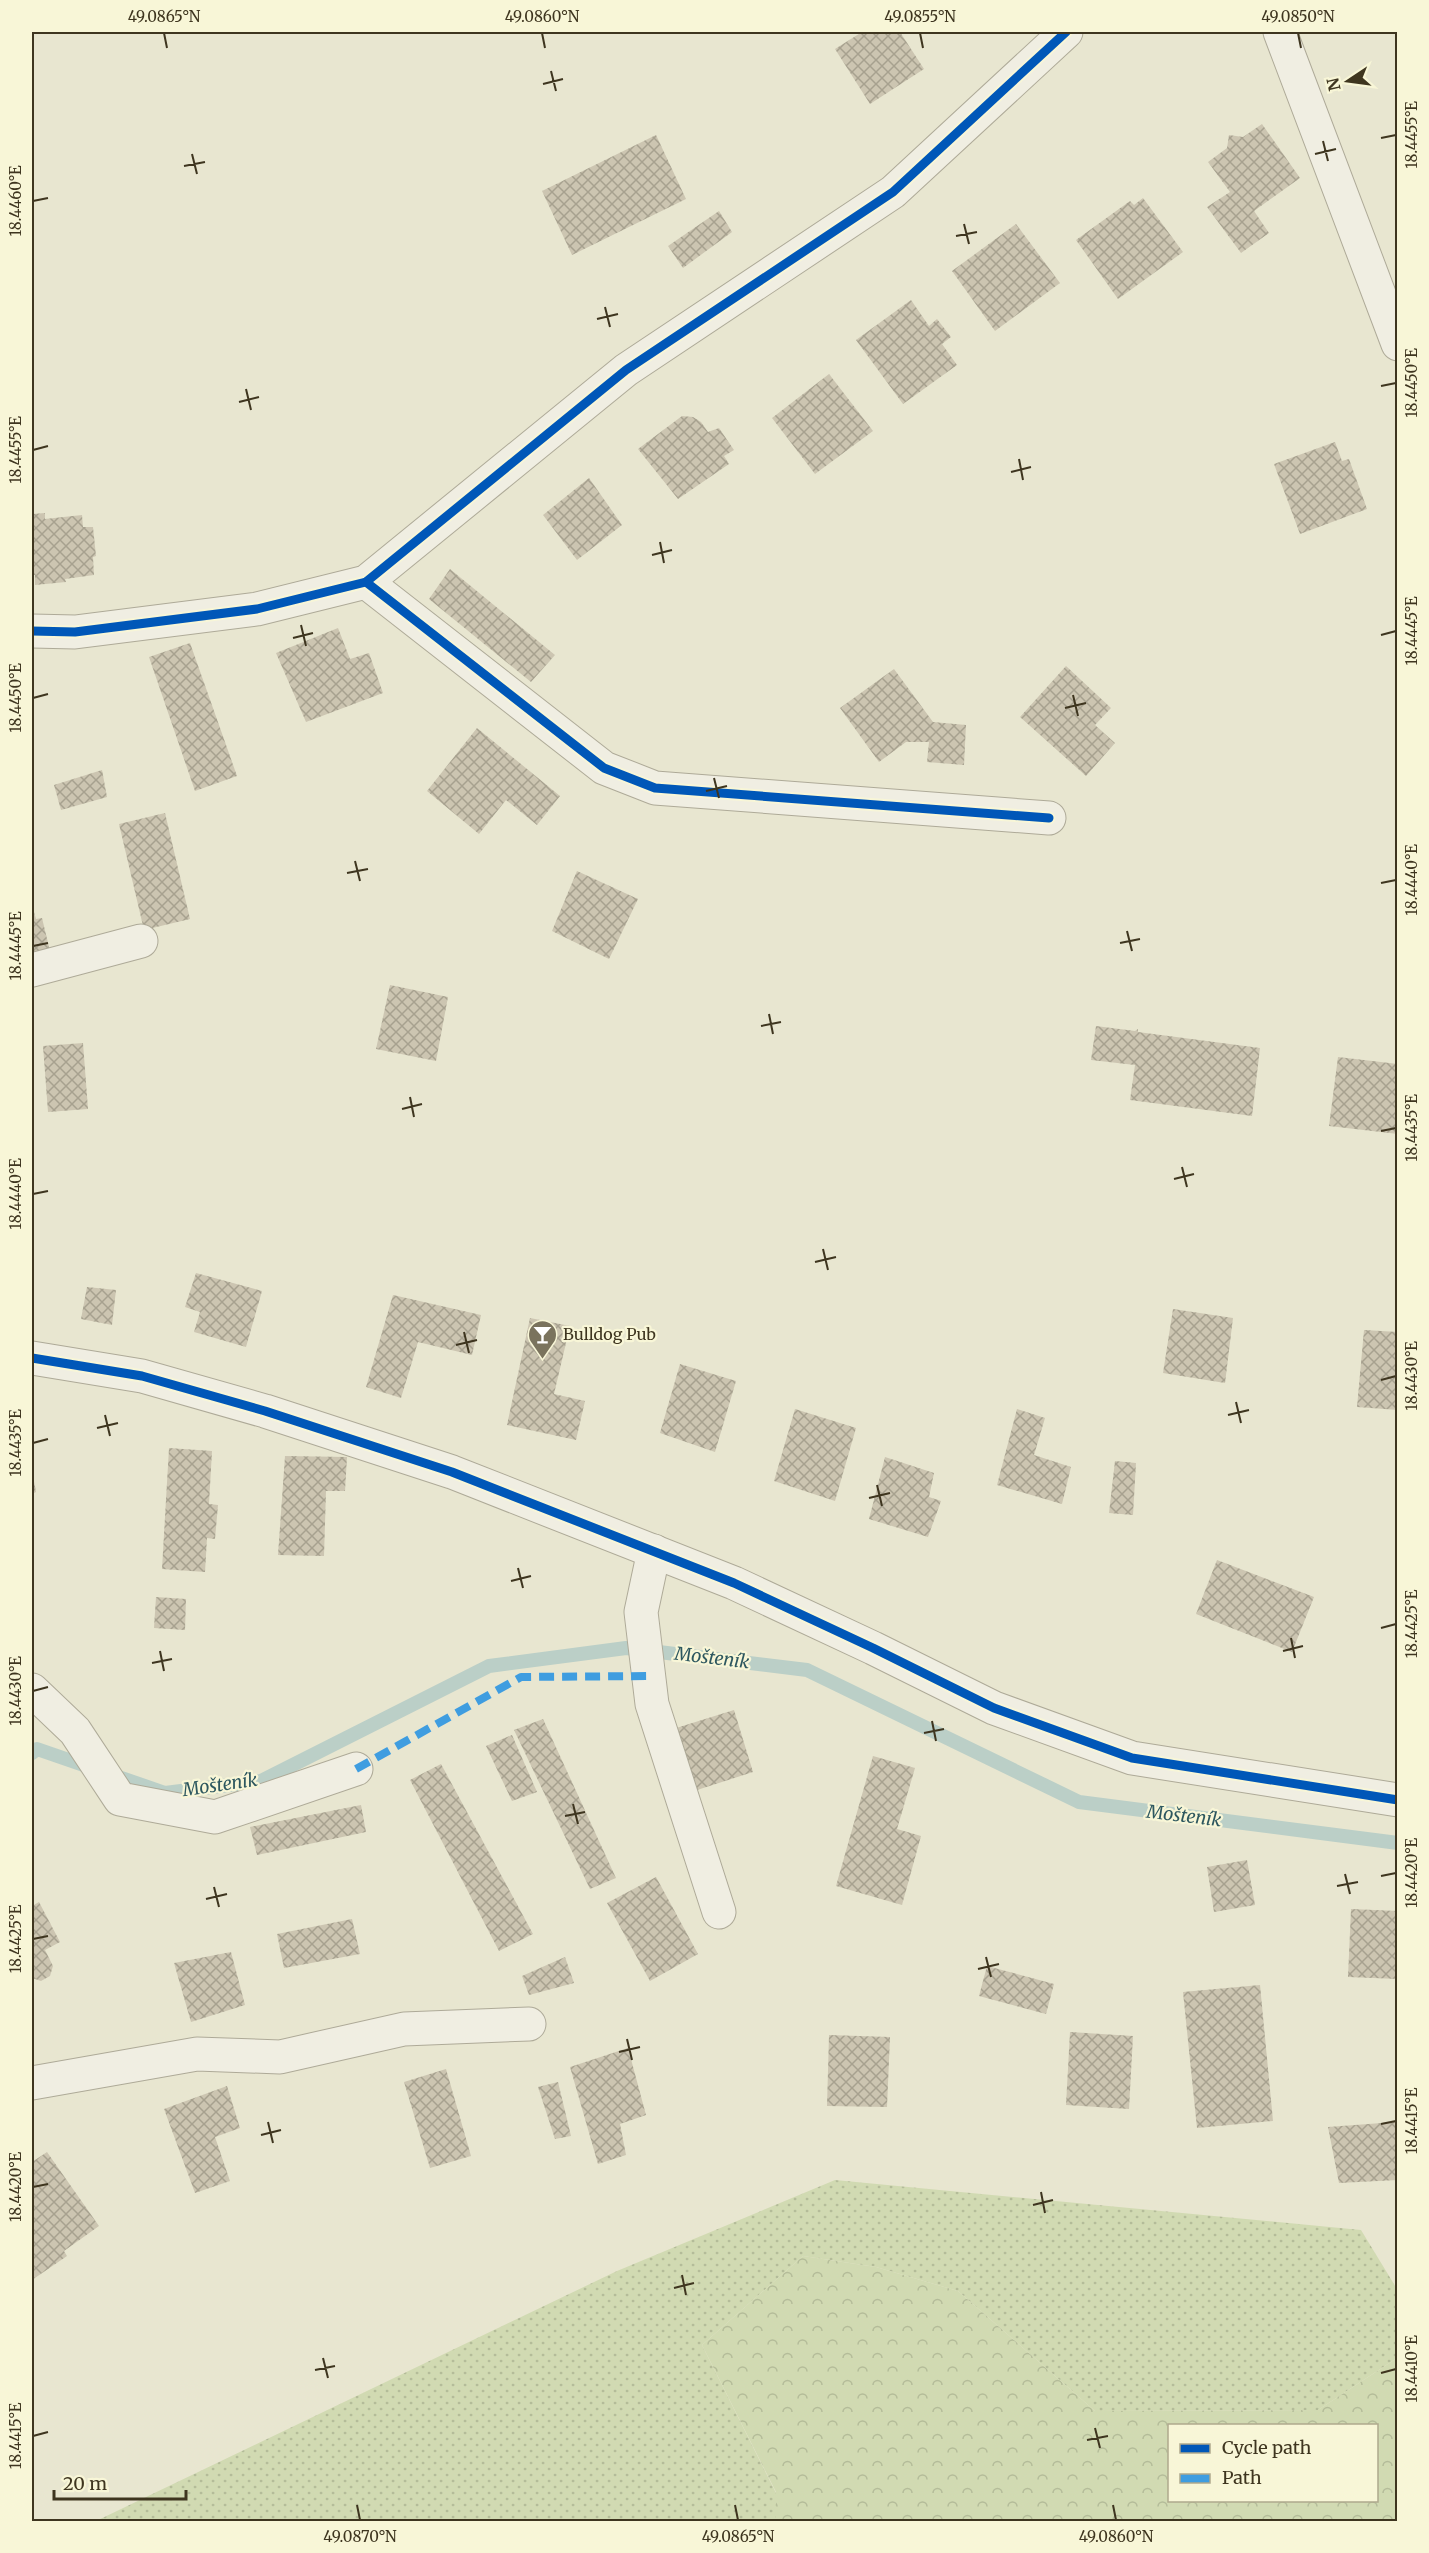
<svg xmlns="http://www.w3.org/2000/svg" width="1429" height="2553" font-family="Merriweather,serif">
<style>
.grass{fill:url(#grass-dots)}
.forest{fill:url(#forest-crowns);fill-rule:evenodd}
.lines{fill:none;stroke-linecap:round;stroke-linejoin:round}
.stream{stroke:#bbcfc7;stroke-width:14}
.building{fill:url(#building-cross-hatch)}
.minor-casing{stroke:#aeaa98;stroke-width:35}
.minor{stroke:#f0eee2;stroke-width:33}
.quiet{stroke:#3f9de0;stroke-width:8;stroke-dasharray:15 8;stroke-linecap:butt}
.cycleway-casing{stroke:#f8f6d7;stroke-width:13}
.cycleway{stroke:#0057b8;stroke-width:9}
.ticks{fill:none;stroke:#3e351f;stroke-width:2}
.labels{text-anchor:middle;stroke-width:4.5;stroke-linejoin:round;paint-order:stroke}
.poi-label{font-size:16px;fill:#3e351f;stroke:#f8f6d7;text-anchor:start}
.water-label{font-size:18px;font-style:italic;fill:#2d575f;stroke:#f8f6d7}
.neatline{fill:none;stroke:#3e351f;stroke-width:2}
.ticks-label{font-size:15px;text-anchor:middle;fill:#3e351f}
</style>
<defs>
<pattern id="grass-dots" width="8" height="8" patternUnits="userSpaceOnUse" patternTransform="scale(1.5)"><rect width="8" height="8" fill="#d1dab2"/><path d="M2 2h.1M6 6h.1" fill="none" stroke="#b4bc99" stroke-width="1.8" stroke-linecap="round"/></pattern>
<pattern id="forest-crowns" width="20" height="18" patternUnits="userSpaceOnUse" patternTransform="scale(1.5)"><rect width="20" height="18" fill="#d1dab2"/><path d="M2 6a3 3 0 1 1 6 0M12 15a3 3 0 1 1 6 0" fill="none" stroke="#b4bc99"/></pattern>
<pattern id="building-cross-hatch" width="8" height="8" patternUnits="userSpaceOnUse" patternTransform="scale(1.5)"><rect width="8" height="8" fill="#ccc5b1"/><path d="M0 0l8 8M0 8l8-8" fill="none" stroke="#a7a18f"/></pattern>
</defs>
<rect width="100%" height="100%" fill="#e8e6d0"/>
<!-- grass -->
<polygon class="grass" points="835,2180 1361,2230 1397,2289 1397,2358 1318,2410 1095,2411 958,2291 876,2267 803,2256 702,2345 776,2493 776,2521 94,2522 617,2271"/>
<!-- forest -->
<path class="forest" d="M803,2256L876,2267L958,2291L1095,2411L1318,2410L1397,2358V2521H776V2492L702,2345ZM1170,2426H1376V2500H1170Z"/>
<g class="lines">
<!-- stream -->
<g class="stream">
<polyline points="32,1753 37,1749 92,1768"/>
<polyline points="110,1774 165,1793 261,1781 489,1666 626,1648 807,1670 1079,1802 1398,1843"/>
</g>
</g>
<!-- building -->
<g class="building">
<polygon points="862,32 900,32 924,69 870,104 835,49"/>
<polygon points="1262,124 1300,178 1254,211 1269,233 1241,253 1207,207 1230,192 1208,162 1227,148 1229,135 1243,137"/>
<polygon points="656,135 686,199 572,255 542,191"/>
<polygon points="1143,198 1183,252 1118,299 1076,240 1130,201 1134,205"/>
<polygon points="719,211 732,232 683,268 668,246"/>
<polygon points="1016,224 1060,283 995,331 952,271"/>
<polygon points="911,300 929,326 937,319 951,337 942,344 957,365 903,404 856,340"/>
<polygon points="829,374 873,431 815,474 772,418"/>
<polygon points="682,416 693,417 701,422 708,432 719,428 734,450 724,456 729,464 678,499 638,449"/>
<polygon points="1335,442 1342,461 1349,459 1367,509 1300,534 1274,464"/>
<polygon points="589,478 622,525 577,560 543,515"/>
<polygon points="45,513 45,519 82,515 83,527 93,527 96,556 93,557 94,575 65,579 66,582 35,585 35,575 32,575 32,514"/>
<polygon points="450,569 555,655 531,682 429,599"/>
<polygon points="338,628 350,659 369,653 383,693 306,722 276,653"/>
<polygon points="190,643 237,776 195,791 149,657"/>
<polygon points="1066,666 1111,708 1095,725 1115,743 1086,776 1020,717"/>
<polygon points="894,669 933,722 966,725 964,765 927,762 929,742 906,742 879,762 840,708"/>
<polygon points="477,728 560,796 537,825 506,800 479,834 427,791"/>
<polygon points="102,770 107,797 61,810 54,785"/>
<polygon points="165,813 190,919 144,930 119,824"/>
<polygon points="577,871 638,899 609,959 552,931"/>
<polygon points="32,905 36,919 42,918 50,951 32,956"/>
<polygon points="390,985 448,997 436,1061 376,1049"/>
<polygon points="1096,1026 1135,1031 1138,1029 1138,1032 1260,1048 1252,1116 1130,1100 1135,1065 1091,1060"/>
<polygon points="83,1043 88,1109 48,1112 43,1046"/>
<polygon points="1338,1057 1398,1064 1398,1134 1329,1126"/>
<polygon points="196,1273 262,1291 246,1347 194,1332 200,1312 185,1307"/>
<polygon points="87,1287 116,1290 112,1325 81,1319"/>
<polygon points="393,1295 481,1315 472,1355 418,1342 401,1398 366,1387"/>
<polygon points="1173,1309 1233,1318 1225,1383 1163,1373"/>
<polygon points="530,1318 570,1326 554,1394 585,1401 576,1440 507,1425"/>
<polygon points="1364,1330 1398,1332 1398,1410 1357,1407"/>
<polygon points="680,1364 736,1381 715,1452 660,1433"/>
<polygon points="795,1409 856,1428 835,1501 774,1481"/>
<polygon points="1017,1409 1045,1418 1034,1455 1071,1467 1062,1504 997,1485"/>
<polygon points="169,1448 212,1451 209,1504 218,1505 215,1539 207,1538 205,1572 162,1569"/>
<polygon points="285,1456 347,1457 345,1491 326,1491 324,1556 278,1555"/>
<polygon points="885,1457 934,1473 929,1497 941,1501 928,1537 869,1519"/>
<polygon points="1115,1461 1136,1463 1133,1515 1109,1513"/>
<polygon points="32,1471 36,1492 32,1494"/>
<polygon points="1217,1560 1314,1597 1292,1652 1196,1614"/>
<polygon points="156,1597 186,1599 185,1630 154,1628"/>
<polygon points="734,1710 753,1772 694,1791 673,1729"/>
<polygon points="543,1719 616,1878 590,1889 514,1730"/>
<polygon points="512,1735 537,1792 512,1801 486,1746"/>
<polygon points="873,1756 915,1768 897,1829 921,1836 902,1905 836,1886"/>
<polygon points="441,1764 533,1934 499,1951 410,1780"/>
<polygon points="361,1805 366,1832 257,1855 250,1827"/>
<polygon points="1247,1860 1255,1905 1214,1912 1207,1867"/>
<polygon points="656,1877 698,1954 650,1981 607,1903"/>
<polygon points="39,1902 60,1942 45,1950 53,1966 50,1976 41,1981 32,1978 32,1906"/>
<polygon points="1351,1909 1398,1911 1398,1979 1348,1977"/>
<polygon points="352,1919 360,1954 284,1968 277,1934"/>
<polygon points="231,1952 245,2005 191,2022 174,1963"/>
<polygon points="565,1957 574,1983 529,1995 522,1976"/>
<polygon points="987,1966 1054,1984 1046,2014 979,1996"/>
<polygon points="1260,1985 1273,2121 1197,2128 1183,1992"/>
<polygon points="1070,2032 1133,2036 1129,2109 1066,2105"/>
<polygon points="829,2035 890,2037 887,2107 827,2106"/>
<polygon points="628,2048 646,2115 620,2124 626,2155 598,2164 570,2067"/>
<polygon points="446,2069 471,2156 430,2168 404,2082"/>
<polygon points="558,2082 571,2136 555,2139 538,2087"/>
<polygon points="227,2086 240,2128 215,2137 230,2181 195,2193 164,2109"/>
<polygon points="1395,2122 1398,2180 1339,2183 1328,2127"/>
<polygon points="47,2152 99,2226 64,2251 67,2256 32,2280 32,2162"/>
</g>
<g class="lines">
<defs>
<g id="minor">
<polyline points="1280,32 1398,344"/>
<polyline points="366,582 604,768 655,788 1049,818"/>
<polyline points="32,631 75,632 257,609 366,582 626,370 893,192 1066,32"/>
<polyline points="32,970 141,941"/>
<polyline points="32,1358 142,1376 265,1411 452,1472 734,1583 873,1648 994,1708 1132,1758 1398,1800"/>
<polyline points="654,1551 641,1612 652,1704 719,1912"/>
<polyline points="32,1690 75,1731 120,1799 215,1817 356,1769"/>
<polyline points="32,2083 197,2054 280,2057 404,2029 529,2024"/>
</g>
</defs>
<!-- minor casing -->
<use href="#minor" class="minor-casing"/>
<!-- minor -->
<use href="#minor" class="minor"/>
<!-- quiet -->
<polyline class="quiet" points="356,1769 521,1677 649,1676"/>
<defs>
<g id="cycleway">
<polyline points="366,582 604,768 655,788 1049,818"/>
<polyline points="32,631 75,632 257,609 366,582 626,370 893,192 1066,32"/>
<polyline points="32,1358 142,1376 265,1411 452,1472 734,1583 873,1648 994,1708 1132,1758 1398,1800"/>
</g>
</defs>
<!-- cycleway casing -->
<use href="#cycleway" class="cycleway-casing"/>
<!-- cycleway -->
<use href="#cycleway" class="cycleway"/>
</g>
<!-- ticks -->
<path class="ticks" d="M164,33L167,48M542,33L545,48M920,33L923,48M1298,33L1301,48M551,71L556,91M543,84L563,79M1381,138L1396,135M1323,141L1328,161M192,154L197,174M1315,154L1336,149M184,166L205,162M33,201L48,198M964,224L969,244M956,236L977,232M605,307L610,327M597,319L618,314M1381,386L1396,383M246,389L251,410M239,402L259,397M33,450L48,446M1019,459L1023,480M1011,472L1031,467M660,542L664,563M652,555L672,550M301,625L306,646M1381,635L1396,631M293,638L313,633M1073,695L1078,716M33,698L48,694M1065,708L1086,703M714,778L719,798M706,791L727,786M355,861L360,881M347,873L368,869M1381,883L1396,880M1127,931L1132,951M1120,943L1140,939M33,946L48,943M769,1014L773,1034M761,1026L781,1022M410,1097L414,1117M402,1109L422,1104M1381,1131L1396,1128M1182,1167L1187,1187M1174,1179L1194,1174M33,1194L48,1191M823,1249L828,1270M815,1262L836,1257M464,1332L469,1353M456,1345L477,1340M1381,1380L1396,1376M1236,1402L1241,1423M105,1415L110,1436M1228,1415L1249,1410M97,1428L118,1423M33,1443L48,1439M877,1485L882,1506M869,1498L890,1493M518,1568L523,1588M511,1581L531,1576M1381,1628L1396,1624M1291,1638L1295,1658M160,1651L164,1671M1283,1651L1303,1646M152,1663L172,1659M33,1691L48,1687M932,1721L936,1741M924,1733L944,1729M573,1804L578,1824M565,1816L585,1812M1345,1874L1350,1894M1381,1876L1396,1873M1337,1886L1358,1882M214,1887L219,1907M206,1899L227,1894M33,1939L48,1936M986,1957L991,1977M978,1969L999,1964M627,2039L632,2060M619,2052L640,2047M268,2122L273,2143M1381,2124L1396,2121M261,2135L281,2130M33,2187L48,2184M1041,2192L1045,2213M1033,2205L1053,2200M682,2275L686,2295M674,2288L694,2283M323,2358L328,2378M315,2370L335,2366M1381,2373L1396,2369M1095,2428L1100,2448M33,2436L48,2432M1087,2440L1108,2436M357,2505L360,2520M735,2505L738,2520M1113,2505L1116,2520"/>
<!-- icons -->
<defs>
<symbol id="bar-pin" viewBox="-11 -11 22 30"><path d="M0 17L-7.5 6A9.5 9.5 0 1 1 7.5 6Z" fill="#7a735d" stroke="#f8f6d7"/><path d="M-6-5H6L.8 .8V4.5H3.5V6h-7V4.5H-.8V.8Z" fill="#fff"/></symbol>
</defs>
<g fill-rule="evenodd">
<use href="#bar-pin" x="526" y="1318" width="33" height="45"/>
</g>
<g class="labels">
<!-- poi labels -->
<g class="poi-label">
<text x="563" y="1340">Bulldog Pub</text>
</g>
<!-- water labels -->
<g class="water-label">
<text transform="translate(712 1658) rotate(7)" y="6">Mošteník</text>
<text transform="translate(220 1785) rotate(-8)" y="6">Mošteník</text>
<text transform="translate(1184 1816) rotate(7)" y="6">Mošteník</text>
</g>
</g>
<!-- border -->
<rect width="1429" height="2553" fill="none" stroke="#f8f6d7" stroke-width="66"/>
<!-- legend -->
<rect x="1168" y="2424" width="210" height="78" fill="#f8f6d7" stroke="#aea98d" stroke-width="1.5"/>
<rect x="1180" y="2444" width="30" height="9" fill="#0057b8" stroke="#aea98d" stroke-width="1.5"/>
<text x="1222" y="2454" font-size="18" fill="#3e351f">Cycle path</text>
<rect x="1180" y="2474" width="30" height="9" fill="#3f9de0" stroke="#aea98d" stroke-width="1.5"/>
<text x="1222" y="2484" font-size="18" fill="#3e351f">Path</text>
<!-- north arrow -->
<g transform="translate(1348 81) rotate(257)" stroke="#f8f6d7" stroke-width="4.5" paint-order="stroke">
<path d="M0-4.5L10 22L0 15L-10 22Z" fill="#3e351f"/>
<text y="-9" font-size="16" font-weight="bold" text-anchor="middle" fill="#3e351f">N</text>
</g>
<!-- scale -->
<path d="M54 2490v9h132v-9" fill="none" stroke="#3e351f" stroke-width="3"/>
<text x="63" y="2490" font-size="18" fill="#3e351f" stroke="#f8f6d7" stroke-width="4.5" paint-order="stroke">20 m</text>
<rect x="33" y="33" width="1363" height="2487" class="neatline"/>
<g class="ticks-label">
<text x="164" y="22">49.0865°N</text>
<text x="542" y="22">49.0860°N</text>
<text x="920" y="22">49.0855°N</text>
<text x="1298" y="22">49.0850°N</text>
<text transform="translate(1412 135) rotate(-90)" y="5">18.4455°E</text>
<text transform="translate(16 201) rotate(-90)" y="5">18.4460°E</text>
<text transform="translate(1412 383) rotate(-90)" y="5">18.4450°E</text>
<text transform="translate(16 450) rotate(-90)" y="5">18.4455°E</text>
<text transform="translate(1412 631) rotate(-90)" y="5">18.4445°E</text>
<text transform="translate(16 698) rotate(-90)" y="5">18.4450°E</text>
<text transform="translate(1412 880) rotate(-90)" y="5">18.4440°E</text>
<text transform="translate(16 946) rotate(-90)" y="5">18.4445°E</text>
<text transform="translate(1412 1128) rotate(-90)" y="5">18.4435°E</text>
<text transform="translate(16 1194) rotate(-90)" y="5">18.4440°E</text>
<text transform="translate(1412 1376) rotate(-90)" y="5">18.4430°E</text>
<text transform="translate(16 1443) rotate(-90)" y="5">18.4435°E</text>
<text transform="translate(1412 1624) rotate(-90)" y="5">18.4425°E</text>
<text transform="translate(16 1691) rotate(-90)" y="5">18.4430°E</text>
<text transform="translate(1412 1873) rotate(-90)" y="5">18.4420°E</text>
<text transform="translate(16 1939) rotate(-90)" y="5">18.4425°E</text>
<text transform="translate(1412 2121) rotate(-90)" y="5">18.4415°E</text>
<text transform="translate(16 2187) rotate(-90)" y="5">18.4420°E</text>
<text transform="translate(1412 2369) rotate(-90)" y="5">18.4410°E</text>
<text transform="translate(16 2436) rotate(-90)" y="5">18.4415°E</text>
<text x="360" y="2542">49.0870°N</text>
<text x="738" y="2542">49.0865°N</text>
<text x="1116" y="2542">49.0860°N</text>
</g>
</svg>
